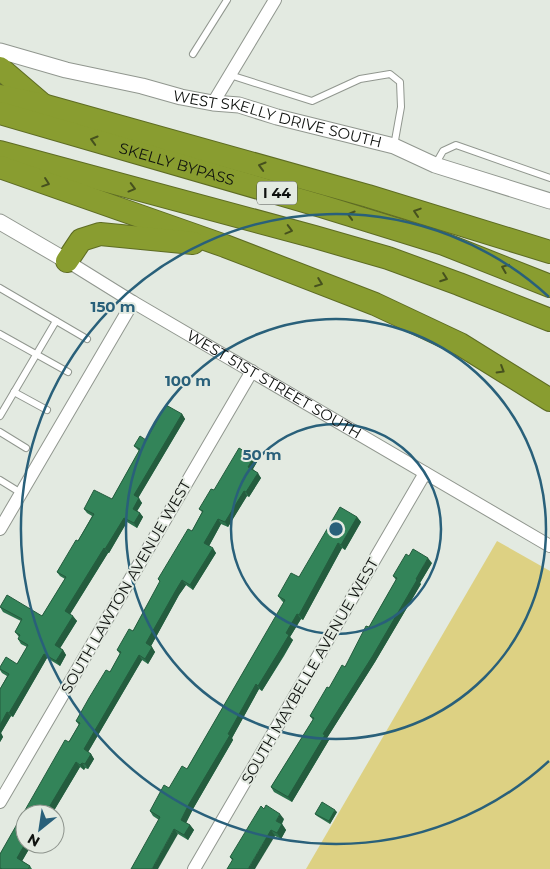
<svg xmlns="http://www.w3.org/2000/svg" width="550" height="869" font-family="Montserrat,sans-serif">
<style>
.green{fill:#ddd183}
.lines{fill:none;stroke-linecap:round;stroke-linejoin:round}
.service-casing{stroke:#91978f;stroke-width:8}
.minor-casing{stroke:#91978f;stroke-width:14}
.tertiary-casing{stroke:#91978f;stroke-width:17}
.motorway-casing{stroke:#5e6c24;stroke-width:24}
.service{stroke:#fff;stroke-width:6}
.minor{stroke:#fff;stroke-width:12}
.tertiary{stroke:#fff;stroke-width:15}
.motorway{stroke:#899d30;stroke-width:22}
.wall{fill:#2c724d}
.shaded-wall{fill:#245c3e}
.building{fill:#338459;stroke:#245c3e}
.oneway{stroke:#46511e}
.ring{fill:none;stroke:#29607a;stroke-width:2.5}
.labels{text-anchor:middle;stroke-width:4;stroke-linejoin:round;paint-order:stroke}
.shield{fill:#e3eae1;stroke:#4f534e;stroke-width:1}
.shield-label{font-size:14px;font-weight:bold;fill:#0f120f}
.street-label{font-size:15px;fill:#0f120f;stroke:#e3eae1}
.centre{fill:#29607a;stroke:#e3eae1;stroke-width:2.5}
.ring-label{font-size:15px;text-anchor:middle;font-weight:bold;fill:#29607a;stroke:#e3eae1;stroke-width:4;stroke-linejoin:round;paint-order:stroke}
</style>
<rect width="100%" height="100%" fill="#e3eae1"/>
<!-- green -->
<polygon class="green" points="497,541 550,571 550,869 306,869"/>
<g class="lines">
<defs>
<g id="service">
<polyline points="193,54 227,0"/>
<polyline points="230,75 312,101 360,79 390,74 400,82 401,107 394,146"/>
<polyline points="435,165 443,151 456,145 550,178"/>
<polyline points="0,288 87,339"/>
<polyline points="0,334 68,372"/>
<polyline points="14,392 47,410"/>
<polyline points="0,416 56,321"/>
<polyline points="0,432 26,448"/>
<polyline points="0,480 21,493"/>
</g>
<g id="minor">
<polyline points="213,103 275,0"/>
<path id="s1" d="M67,261L133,302L550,546"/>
<polyline points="0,529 133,302"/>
<polyline points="0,802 252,371"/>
<polyline points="194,869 425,473"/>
</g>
<g id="tertiary">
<path id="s2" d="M0,51L66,70L142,86L181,97L213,103L239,105L277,117L394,146L435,165L550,201"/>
<polyline points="0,222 67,261"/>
</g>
<g id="motorway">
<polyline points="0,68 42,104"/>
<polyline points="0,96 43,105 368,196 550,252"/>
<path id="s3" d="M0,113L321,206L444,244L550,286"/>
<polyline points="0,152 315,237 388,258 459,284 550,320"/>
<polyline points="0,167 225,246 375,304 460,344 550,400"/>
<polyline points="67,261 81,240 100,234 193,243"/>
</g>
</defs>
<!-- service casing -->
<use href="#service" class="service-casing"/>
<!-- minor casing -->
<use href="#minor" class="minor-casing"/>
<!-- tertiary casing -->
<use href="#tertiary" class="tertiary-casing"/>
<!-- motorway casing -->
<use href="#motorway" class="motorway-casing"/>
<!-- service -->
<use href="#service" class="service"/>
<!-- minor -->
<use href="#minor" class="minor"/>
<!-- tertiary -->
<use href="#tertiary" class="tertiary"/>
<!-- motorway -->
<use href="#motorway" class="motorway"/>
</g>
<!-- wall -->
<g class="wall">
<polygon points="182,414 185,419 138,498 142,503 137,511 140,513 143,517 137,528 127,522 109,553 108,553 70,614 77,621 60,648 63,650 66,655 60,666 47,658 13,717 11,716 1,733 3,737 0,742 0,689 7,676 2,673 0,670 0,667 17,664 27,647 21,644 18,639 19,637 15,632 21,621 3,612 0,607 42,616 65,579 60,576 57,572 78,541 92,516 87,513 84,509 112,499 139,451 134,446 146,440"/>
<polygon points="254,457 257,462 253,469 261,478 249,497 247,496 228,527 221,524 209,546 216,553 193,590 186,585 179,595 151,646 155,652 148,664 142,660 88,752 91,754 94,759 88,769 85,768 84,770 80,767 52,814 25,814 25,844 32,844 22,861 30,866 32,869 0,869 0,854 79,725 76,721 110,672 120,654 117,650 133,631 160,582 158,579 192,531 202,512 199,509 214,490"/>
<polygon points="357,517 361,522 345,550 342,548 303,620 301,619 290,637 293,640 284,656 262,691 259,689 232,738 233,740 193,809 186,823 190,825 194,830 188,840 178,834 159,820 153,816 150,811 169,788 187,769 284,603 282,601 278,596 299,577"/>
<polygon points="432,563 420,583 421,584 375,662 327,738 329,740 292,802 274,792 271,787 313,720 310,716 329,688 345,667 369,627 396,580 393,576"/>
<polygon points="337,812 330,824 317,816 315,814"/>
<polygon points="284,819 282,824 286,830 281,839 275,836 232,860 230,857"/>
</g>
<!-- shaded-wall -->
<g class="shaded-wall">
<polygon points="182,414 185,419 137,500 134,495"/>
<polygon points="254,457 257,462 251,472 248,467"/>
<polygon points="258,473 261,478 249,497 246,492"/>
<polygon points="244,491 247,496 228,527 225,522"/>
<polygon points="139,498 142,503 136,513 133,509"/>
<polygon points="140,513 143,517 137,528 134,523"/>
<polygon points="357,517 361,522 345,550 341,545"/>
<polygon points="124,518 127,522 109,553 105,549"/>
<polygon points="218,519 221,524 208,548 204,543"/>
<polygon points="338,543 342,548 303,620 299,615"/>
<polygon points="104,548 108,553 69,616 65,611"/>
<polygon points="213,548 216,553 193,590 190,585"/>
<polygon points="428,558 432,563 420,583 421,584 375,662 327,738 329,740 292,802 288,797 323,734"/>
<polygon points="182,580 186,585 179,595 150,648 146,643 176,590"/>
<polygon points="297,614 301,619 290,637 293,640 262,691 258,686 286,633"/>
<polygon points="73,616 77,621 59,650 55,645"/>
<polygon points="152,647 155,652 148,664 145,659"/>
<polygon points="63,650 66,655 60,666 56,661"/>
<polygon points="44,654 47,658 13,717 9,713"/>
<polygon points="139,655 142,660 87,754 84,749"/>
<polygon points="256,684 259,689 232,738 233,740 193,809 185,825 181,820 189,804"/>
<polygon points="7,712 11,716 1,733 3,737 0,742 0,725"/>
<polygon points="91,754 94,759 88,769 85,764"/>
<polygon points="76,762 80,767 52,814 45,814"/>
<polygon points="82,763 85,768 84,770 80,765"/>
<polygon points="335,810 337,812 330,824 329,821"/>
<polygon points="280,814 284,819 280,826 276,821"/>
<polygon points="282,824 286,830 281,839 277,833"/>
<polygon points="190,825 194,830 188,840 184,835"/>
<polygon points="174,829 178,834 158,869 152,869"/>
<polygon points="271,830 275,836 255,869 248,869"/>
<polygon points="25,844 32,844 21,863 17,858"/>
</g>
<!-- building -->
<g class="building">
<polygon points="166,405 182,414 134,495 139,498 133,509 140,513 134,523 124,518 105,549 104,548 65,611 73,616 55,645 63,650 56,661 44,654 9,713 7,712 0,725 0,689 9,674 0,669 0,667 6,657 17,664 28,645 18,639 20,635 15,632 22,619 0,607 7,595 42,616 66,577 57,572 76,540 78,541 94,514 84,509 94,490 112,499 140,449 134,446 140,436 146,440"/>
<polygon points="239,448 254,457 248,467 258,473 246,492 244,491 225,522 218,519 204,543 213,548 190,585 182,580 176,590 146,643 152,647 145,659 139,655 84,749 91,754 85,764 82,763 80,765 76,762 45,814 25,814 25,844 17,858 30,866 28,869 2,869 0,868 0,854 65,740 69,742 80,723 76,721 89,698 106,670 110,672 121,652 117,650 129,629 133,631 160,581 158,579 188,529 192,531 203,511 199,509 211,489 214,490"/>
<polygon points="340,507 357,517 341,545 338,543 299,615 297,614 286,633 289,635 280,650 258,686 256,684 228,734 230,735 189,804 181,820 190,825 184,835 174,829 152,869 131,869 160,817 150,811 164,785 169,788 182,766 187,769 285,600 278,596 291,573 299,577"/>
<polygon points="413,549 428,558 416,579 417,580 372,657 323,734 325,735 288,797 271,787 314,718 310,716 327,687 329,688 342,665 345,667 366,626 369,627 397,578 393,576 406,554 409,556"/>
<polygon points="322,802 335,810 329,821 315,814"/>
<polygon points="266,805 280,814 276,821 282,824 277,833 271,830 248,869 227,869 233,859 230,857 261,806 264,809"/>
</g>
<!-- one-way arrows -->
<defs><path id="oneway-chevron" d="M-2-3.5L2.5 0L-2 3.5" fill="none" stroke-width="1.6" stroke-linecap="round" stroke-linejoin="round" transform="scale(1.25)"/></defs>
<g class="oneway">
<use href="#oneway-chevron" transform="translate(94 140) rotate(-164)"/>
<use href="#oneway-chevron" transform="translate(262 166) rotate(-164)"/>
<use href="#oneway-chevron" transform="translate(46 183) rotate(19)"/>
<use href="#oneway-chevron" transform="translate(132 188) rotate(15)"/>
<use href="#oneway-chevron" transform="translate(417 212) rotate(-162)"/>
<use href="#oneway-chevron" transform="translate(351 215) rotate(-163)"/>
<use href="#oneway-chevron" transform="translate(289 230) rotate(15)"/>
<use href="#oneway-chevron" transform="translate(505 268) rotate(-158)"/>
<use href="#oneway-chevron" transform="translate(444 278) rotate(20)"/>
<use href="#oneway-chevron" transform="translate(319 283) rotate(21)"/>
<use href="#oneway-chevron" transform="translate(501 370) rotate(31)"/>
</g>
<!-- distance rings -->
<g class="ring">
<circle cx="336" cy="529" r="105"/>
<circle cx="336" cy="529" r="210"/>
<path d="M549 761A315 315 0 1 1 549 297"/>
</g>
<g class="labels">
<!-- shield labels -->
<rect class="shield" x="257" y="181.5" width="40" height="23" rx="4"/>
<g class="shield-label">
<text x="277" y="198">I 44</text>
</g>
<!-- street labels -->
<g class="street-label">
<text dy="5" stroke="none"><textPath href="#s2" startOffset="286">WEST SKELLY DRIVE SOUTH</textPath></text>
<text dy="5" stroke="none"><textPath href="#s3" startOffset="184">SKELLY BYPASS</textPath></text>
<text dy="5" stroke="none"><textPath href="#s1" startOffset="241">WEST 51ST STREET SOUTH</textPath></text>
<text transform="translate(126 587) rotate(-60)" y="5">SOUTH LAWTON AVENUE WEST</text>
<text transform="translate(310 671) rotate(-60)" y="5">SOUTH MAYBELLE AVENUE WEST</text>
</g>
</g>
<circle cx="336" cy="529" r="8" class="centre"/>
<g class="ring-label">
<text x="113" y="312">150 m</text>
<text x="188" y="386">100 m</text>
<text x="262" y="460">50 m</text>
</g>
<!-- north arrow -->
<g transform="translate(40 829) rotate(210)"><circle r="24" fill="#e3eae1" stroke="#8e948d"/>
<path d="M0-4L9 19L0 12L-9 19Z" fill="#29607a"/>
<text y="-8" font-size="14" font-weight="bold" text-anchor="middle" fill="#0f120f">N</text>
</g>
</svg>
